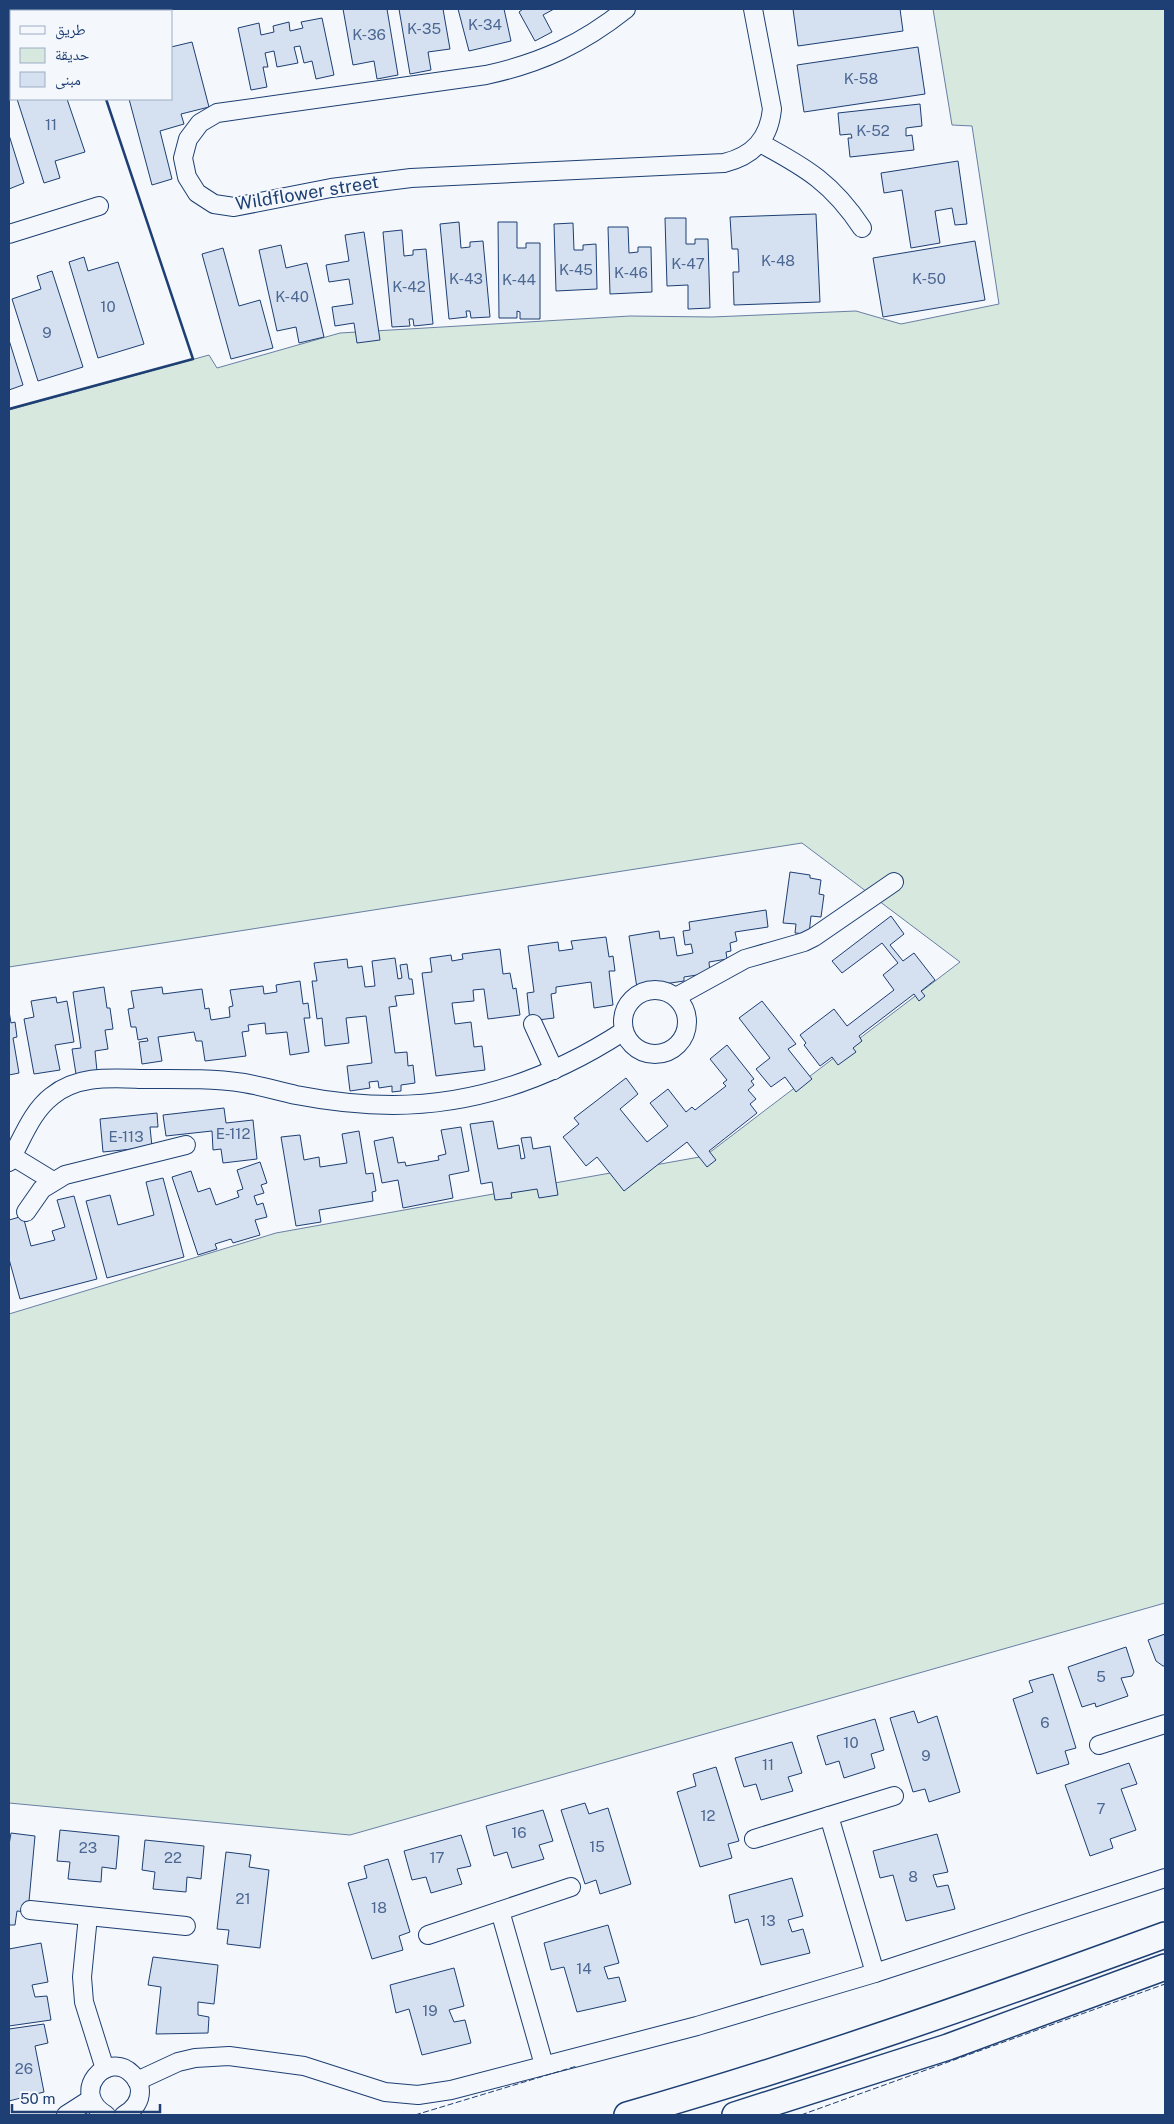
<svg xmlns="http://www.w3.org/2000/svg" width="1174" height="2124" font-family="'Public Sans','Noto Naskh Arabic',sans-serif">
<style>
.green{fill:#d7e8df;stroke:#687fa3}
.building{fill:#d5e0f0;stroke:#1d3f73}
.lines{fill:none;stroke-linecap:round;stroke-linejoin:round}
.street-casing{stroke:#1d3f73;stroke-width:20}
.secondary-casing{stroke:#1d3f73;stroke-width:28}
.street{stroke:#f4f7fb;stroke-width:18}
.secondary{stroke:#f4f7fb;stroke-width:25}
.fence{stroke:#1d3f73;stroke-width:1;stroke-dasharray:6 2.5;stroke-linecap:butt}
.wall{stroke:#1d3f73;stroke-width:2.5}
.labels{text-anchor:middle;stroke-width:4;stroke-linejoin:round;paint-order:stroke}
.number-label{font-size:15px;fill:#4b6792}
.street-label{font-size:18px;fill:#1d3f73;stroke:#f4f7fb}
</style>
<rect width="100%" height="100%" fill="#f4f7fb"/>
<!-- green -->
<g class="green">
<polygon points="9,9 114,9 106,11 11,11 11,43 9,44"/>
<polygon points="933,9 1165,9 1165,1603 350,1835 9,1803 9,1314 276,1233 705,1156 960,962 802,843 9,967 9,410 209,355 217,368 340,333 630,316 712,317 856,311 901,324 999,304 972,126 952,125"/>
</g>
<!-- building -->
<g class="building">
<polygon points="343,9 387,9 398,75 377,79 374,61 353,65"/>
<polygon points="399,9 443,9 450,49 428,52 431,70 410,74"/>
<polygon points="458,9 504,9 511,41 469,51"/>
<polygon points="523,9 554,9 543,15 552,32 535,41 519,12"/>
<polygon points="793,9 900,9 903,31 798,46"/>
<polygon points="322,18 334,75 316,79 312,61 304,63 300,46 294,47 298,63 277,67 274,51 265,53 268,67 263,67 267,87 251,90 238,28 259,23 261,35 274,32 273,26 289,22 290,31 303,28 301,22"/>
<polygon points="192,42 209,107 181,114 184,124 160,131 172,179 152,185 129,99 171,99 171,47"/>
<polygon points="918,47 925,94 804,112 797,65"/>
<polygon points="17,99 67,99 85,152 55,161 60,178 44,183"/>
<polygon points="920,104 922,126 906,128 906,136 912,135 914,150 850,157 848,138 852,138 851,134 840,135 838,113"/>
<polygon points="9,135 24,183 9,189"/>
<polygon points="958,161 967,224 955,225 952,208 935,211 940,243 911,248 902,190 884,193 881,173"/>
<polygon points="816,214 820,302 734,305 733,272 739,272 738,249 732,249 730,217"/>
<polygon points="665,218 686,218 686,244 695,244 695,239 708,239 710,308 688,309 688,285 667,286"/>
<polygon points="459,222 461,248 470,247 470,242 483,241 490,317 471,318 470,311 466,311 467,317 449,319 440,224"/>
<polygon points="498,222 517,222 517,248 526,248 526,243 540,243 540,319 520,319 520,312 517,311 517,318 499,318"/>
<polygon points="573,223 574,250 583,250 583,245 596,244 597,289 556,291 554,224"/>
<polygon points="608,227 628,227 629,253 638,252 638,247 651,247 652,292 610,294"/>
<polygon points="402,230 404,256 413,255 413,250 426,249 433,324 414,326 413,319 409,319 410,326 392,327 383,232"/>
<polygon points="364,232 380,340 357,343 354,323 335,326 332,307 353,304 349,279 329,282 326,265 349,261 345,235"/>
<polygon points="975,241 985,300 883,317 873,258"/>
<polygon points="281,245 286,268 307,263 324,337 299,343 296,327 277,331 259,250"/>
<polygon points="223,248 239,306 260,300 273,348 231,359 202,254"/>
<polygon points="84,257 88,271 118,262 144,344 98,358 69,262"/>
<polygon points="52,271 83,367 38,381 12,299 41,289 37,276"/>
<polygon points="9,340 23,385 9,390"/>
<polygon points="790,872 810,875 810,878 821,880 819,894 824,895 821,917 811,916 809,934 795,933 796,924 783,923"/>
<polygon points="766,910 768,927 735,932 737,941 730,943 731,951 726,952 727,959 709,962 710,973 684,977 684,981 637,988 629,936 659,931 660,939 674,937 677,956 693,953 691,944 685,945 683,931 690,930 689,922"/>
<polygon points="891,916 904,934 890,945 903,961 914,953 935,980 921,991 925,996 919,1001 914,994 859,1036 862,1041 853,1048 856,1052 838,1065 832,1057 820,1066 804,1045 806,1043 800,1035 834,1009 847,1026 894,990 883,975 898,963 882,943 842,973 832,961"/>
<polygon points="606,937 609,957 613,956 615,971 609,971 613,1005 594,1008 591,982 556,987 556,993 551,994 554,1018 530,1021 527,993 534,992 528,946 558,942 559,951 573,949 571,941"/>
<polygon points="500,949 503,974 510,973 513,989 516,988 520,1015 488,1019 484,989 473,990 474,1001 452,1003 455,1024 471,1022 474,1047 482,1046 485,1070 436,1076 422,973 432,972 430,958 451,955 452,961 463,959 462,954"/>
<polygon points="395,958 398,979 402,978 400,965 407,964 409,979 412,979 414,994 395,996 397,1006 389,1007 395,1053 407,1052 408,1066 413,1065 415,1083 401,1085 401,1091 392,1092 392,1086 379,1088 378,1081 369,1082 370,1088 350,1091 347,1066 372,1063 366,1016 346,1018 349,1043 325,1046 322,1018 317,1019 312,981 317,981 314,963 347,959 348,968 362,966 365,987 375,986 372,961"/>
<polygon points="300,981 303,1004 308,1003 310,1018 304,1018 309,1052 290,1055 287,1032 266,1034 265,1023 248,1025 249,1031 242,1032 246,1056 205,1061 202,1041 196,1041 194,1032 158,1037 162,1061 142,1064 139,1042 148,1041 147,1038 138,1040 136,1027 131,1027 128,1009 134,1008 131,991 162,987 163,994 202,989 205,1009 209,1008 211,1020 230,1017 229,1007 233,1006 230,990 263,986 264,994 277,992 276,985"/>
<polygon points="104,987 107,1008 110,1008 113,1029 105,1030 108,1049 95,1051 97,1071 76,1074 72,1049 81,1048 73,992"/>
<polygon points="56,997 57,1003 67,1001 74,1042 55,1045 60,1070 34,1074 24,1019 34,1017 31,1001"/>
<polygon points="762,1001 796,1044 788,1049 812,1079 796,1092 785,1077 771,1087 756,1069 770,1058 739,1018"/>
<polygon points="9,1011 11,1023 15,1022 17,1037 13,1038 19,1073 9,1075"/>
<polygon points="727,1045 754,1079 751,1081 754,1085 748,1090 756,1099 750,1104 757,1113 709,1151 716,1160 707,1167 687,1142 624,1191 597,1157 586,1166 563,1137 579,1124 574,1118 626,1078 638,1094 620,1109 647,1142 668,1126 650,1103 668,1089 686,1112 692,1107 695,1110 726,1086 723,1083 727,1080 710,1059"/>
<polygon points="224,1108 226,1123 253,1120 257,1159 223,1163 221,1149 213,1150 212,1131 166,1136 163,1115"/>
<polygon points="157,1113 158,1127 150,1127 152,1147 103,1152 100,1119"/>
<polygon points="493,1121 498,1149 519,1145 521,1159 525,1158 521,1138 531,1137 533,1149 550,1146 558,1195 539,1198 537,1189 511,1193 512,1198 495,1200 492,1182 481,1184 470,1124"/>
<polygon points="461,1127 469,1171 449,1175 453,1198 403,1208 398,1180 382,1183 374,1141 393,1137 398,1163 405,1162 406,1166 439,1160 438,1156 446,1154 441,1130"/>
<polygon points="359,1131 366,1174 373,1173 376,1191 372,1192 373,1201 319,1210 321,1222 296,1226 281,1137 300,1135 304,1160 319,1157 320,1167 347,1163 342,1134"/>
<polygon points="260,1162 267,1183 261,1185 264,1193 254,1196 257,1205 263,1203 267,1217 255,1220 260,1235 233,1243 231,1239 215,1244 217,1249 198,1255 172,1177 191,1171 198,1192 210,1188 216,1205 239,1197 237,1191 243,1189 237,1170"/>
<polygon points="163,1178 184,1257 107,1278 86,1201 110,1195 118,1225 154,1215 146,1182"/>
<polygon points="74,1196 97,1279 20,1299 9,1259 9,1220 23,1216 31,1246 55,1240 52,1231 65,1227 57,1200"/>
<polygon points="1165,1634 1165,1666 1163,1666 1156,1661 1148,1640"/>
<polygon points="1126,1647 1134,1672 1132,1676 1121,1678 1128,1696 1096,1707 1095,1703 1082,1707 1068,1667"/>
<polygon points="1053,1674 1076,1748 1065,1751 1069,1764 1037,1774 1013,1699 1033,1692 1029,1681"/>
<polygon points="914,1711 918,1723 937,1716 960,1792 929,1802 925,1789 913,1792 890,1718"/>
<polygon points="875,1719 884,1750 871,1754 875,1768 844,1778 839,1761 826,1765 817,1736"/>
<polygon points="792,1742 802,1773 788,1777 793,1791 761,1800 756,1784 744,1787 735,1758"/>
<polygon points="1129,1763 1137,1784 1121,1789 1136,1830 1110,1839 1113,1848 1090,1856 1065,1785"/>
<polygon points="716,1767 739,1841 728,1844 732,1858 700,1867 677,1792 696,1786 693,1774"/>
<polygon points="585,1803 589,1814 608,1808 631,1884 600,1894 596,1880 585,1884 561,1810"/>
<polygon points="543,1810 553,1841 539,1845 544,1859 512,1868 507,1852 494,1856 486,1826"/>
<polygon points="60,1830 119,1836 116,1869 102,1867 101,1882 68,1879 70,1862 57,1861"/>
<polygon points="11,1833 35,1836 28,1912 17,1911 15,1925 9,1925 9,1845"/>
<polygon points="937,1834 948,1872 933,1875 937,1887 948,1885 955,1909 906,1921 893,1875 880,1878 873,1851"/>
<polygon points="461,1835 471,1866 457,1869 462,1884 431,1893 426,1877 412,1880 404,1851"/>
<polygon points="145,1840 204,1846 201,1879 187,1877 186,1892 153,1889 155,1872 142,1870"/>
<polygon points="226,1852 251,1855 249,1867 269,1870 260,1948 227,1944 229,1930 217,1929"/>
<polygon points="388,1859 410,1932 399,1936 403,1950 372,1959 348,1883 367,1878 364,1866"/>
<polygon points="792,1878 803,1916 788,1920 792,1932 803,1929 810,1953 761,1965 748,1919 735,1923 729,1895"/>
<polygon points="608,1925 619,1963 604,1967 608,1979 619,1977 626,2001 577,2012 564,1967 551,1970 544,1943"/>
<polygon points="41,1943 48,1982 32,1985 35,1997 47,1996 51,2020 9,2026 9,1949"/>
<polygon points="153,1957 218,1965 214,2004 198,2002 198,2015 209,2017 208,2033 156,2034 161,1987 148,1985"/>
<polygon points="454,1968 464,2006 449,2010 454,2022 465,2020 471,2043 422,2055 409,2009 396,2013 390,1985"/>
<polygon points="44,2024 48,2043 35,2046 44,2092 9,2101 9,2029"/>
</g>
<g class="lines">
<defs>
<g id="street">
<path d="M626,9C582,44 541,63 486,75L217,113L200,123L188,139L183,158L187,177L197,193L214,204L234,207L331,188L411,178L724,163C753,156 769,139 772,109L753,9"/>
<path d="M760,143C807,168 833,184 862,228"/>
<polyline points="9,234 99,206"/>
<circle cx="655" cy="1022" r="32"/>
<polyline points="676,997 745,959 804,942 814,937 894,882"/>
<polyline points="533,1024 554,1070"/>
<polyline points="12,1156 53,1181"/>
<path d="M9,1162C22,1140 31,1112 52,1096C78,1075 111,1078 142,1079C176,1079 210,1078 244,1083C262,1086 278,1091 296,1095C327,1101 361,1105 393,1105C476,1105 555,1076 624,1031"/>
<polyline points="26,1212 42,1189 65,1175 186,1145"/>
<polyline points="1099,1745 1165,1724"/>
<polyline points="829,1816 875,1973"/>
<polyline points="754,1839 894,1796"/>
<polyline points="30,1910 186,1926"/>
<polyline points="500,1911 544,2065"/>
<polyline points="88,1916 82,1977 84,2002 105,2069"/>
<polyline points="428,1935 571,1887"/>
<polyline points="137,2081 178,2062 195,2058 229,2056 304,2066 385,2092 418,2095 451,2090 697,2026 875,1973 1165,1878"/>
<polyline points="66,2115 91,2099"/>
<path d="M106,2115C68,2092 108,2049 132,2074C137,2079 140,2085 140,2091C140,2103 133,2110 124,2115"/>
</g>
<g id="secondary">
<path d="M627,2115C809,2063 987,2000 1165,1935"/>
<polyline points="735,2115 948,2047 1165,1967"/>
</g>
</defs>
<!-- street casing -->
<use href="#street" class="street-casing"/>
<!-- secondary casing -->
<use href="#secondary" class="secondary-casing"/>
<!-- street -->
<use href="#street" class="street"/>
<!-- secondary -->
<use href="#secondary" class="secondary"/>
<!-- fence -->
<g class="fence">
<polyline points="415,2115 577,2066"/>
<polyline points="801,2115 1165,1984"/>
</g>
<!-- wall -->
<g class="wall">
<polyline points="9,44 11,43"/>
<polyline points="9,409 193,359 106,99"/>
</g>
</g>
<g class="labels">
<!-- number labels -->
<g class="number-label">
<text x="485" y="30">K-34</text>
<text x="424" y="34">K-35</text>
<text x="369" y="40">K-36</text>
<text x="861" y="84">K-58</text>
<text x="51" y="130">11</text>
<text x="873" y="136">K-52</text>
<text x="778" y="266">K-48</text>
<text x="688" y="269">K-47</text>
<text x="576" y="275">K-45</text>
<text x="631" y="278">K-46</text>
<text x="466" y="284">K-43</text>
<text x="929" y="284">K-50</text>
<text x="519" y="285">K-44</text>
<text x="409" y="292">K-42</text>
<text x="292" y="302">K-40</text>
<text x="108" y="312">10</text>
<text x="47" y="338">9</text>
<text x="233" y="1139">E-112</text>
<text x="126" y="1142">E-113</text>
<text x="1101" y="1682">5</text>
<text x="1045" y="1728">6</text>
<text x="851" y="1748">10</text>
<text x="926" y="1761">9</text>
<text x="768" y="1770">11</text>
<text x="1101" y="1814">7</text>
<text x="708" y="1821">12</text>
<text x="519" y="1838">16</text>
<text x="597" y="1852">15</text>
<text x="88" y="1853">23</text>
<text x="173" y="1863">22</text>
<text x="437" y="1863">17</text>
<text x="913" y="1882">8</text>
<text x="243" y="1904">21</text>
<text x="379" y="1913">18</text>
<text x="768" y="1926">13</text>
<text x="584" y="1974">14</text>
<text x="430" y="2016">19</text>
<text x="24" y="2074">26</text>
</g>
<!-- street labels -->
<g class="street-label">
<text transform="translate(307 193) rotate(-9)" y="6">Wildflower street</text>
</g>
</g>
<!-- border -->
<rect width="1174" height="2124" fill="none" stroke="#1d3f73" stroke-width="20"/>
<!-- legend -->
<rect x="10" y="10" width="162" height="90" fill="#f4f7fb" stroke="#9eadc5"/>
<rect x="20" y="26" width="25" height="8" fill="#f4f7fb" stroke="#9eadc5"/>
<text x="55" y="35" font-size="15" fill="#1d3f73">طريق</text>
<rect x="20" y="48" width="25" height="15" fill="#d7e8df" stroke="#9eadc5"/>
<text x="55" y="60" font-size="15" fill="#1d3f73">حديقة</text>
<rect x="20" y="72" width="25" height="15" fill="#d5e0f0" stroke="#9eadc5"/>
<text x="55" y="85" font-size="15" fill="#1d3f73">مبنى</text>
<!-- scale -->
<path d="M12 2104v8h148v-8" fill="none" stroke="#1d3f73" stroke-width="2.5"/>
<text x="20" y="2104" font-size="15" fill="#1d3f73" stroke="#f4f7fb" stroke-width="4" paint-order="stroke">50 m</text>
</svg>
